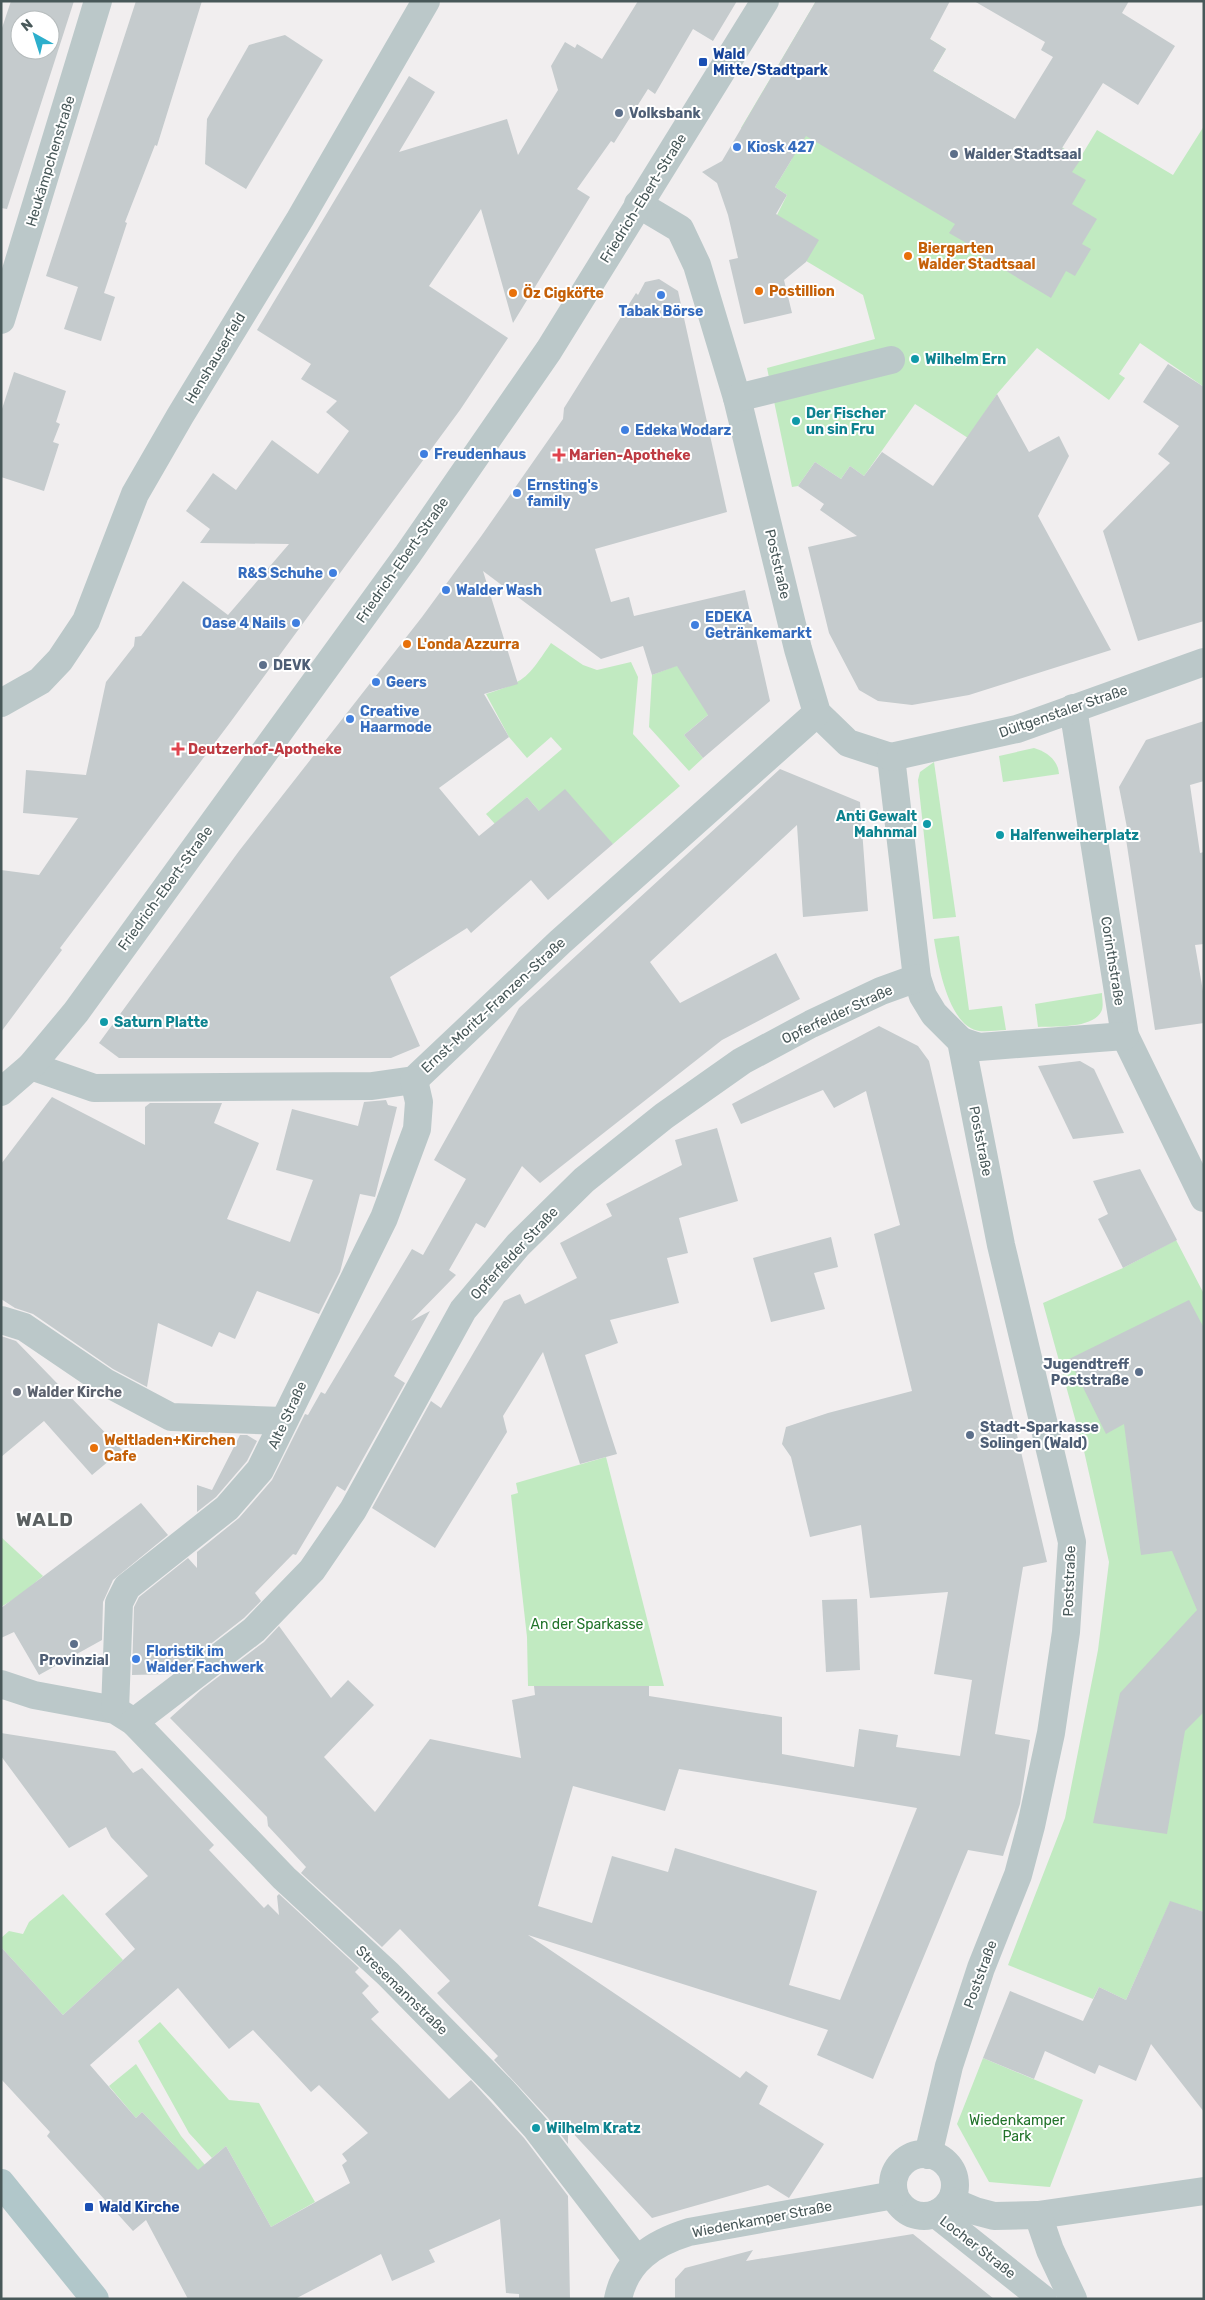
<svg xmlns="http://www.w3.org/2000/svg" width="1205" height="2300" font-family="Rubik,sans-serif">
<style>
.green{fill:#c1eac1}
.building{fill:#c5cbcd;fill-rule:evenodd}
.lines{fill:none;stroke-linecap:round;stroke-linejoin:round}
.minor{stroke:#bbc8c9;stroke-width:28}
.major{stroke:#b1c7ca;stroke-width:28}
.transit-dot{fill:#1a4fb4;stroke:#fff;stroke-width:2}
.service-dot{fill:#5c6f8a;stroke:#fff;stroke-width:2}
.shop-dot{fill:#3f7fe0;stroke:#fff;stroke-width:2}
.food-dot{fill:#e8710a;stroke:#fff;stroke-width:2}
.culture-dot{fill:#0f9aa8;stroke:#fff;stroke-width:2}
.health-dot{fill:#e0444e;stroke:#fff;stroke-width:2}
.worship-dot{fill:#6b7280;stroke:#fff;stroke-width:2}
.labels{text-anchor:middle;stroke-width:4;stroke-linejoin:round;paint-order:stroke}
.transit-label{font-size:14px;font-weight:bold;fill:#164399;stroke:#fff;text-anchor:start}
.service-label{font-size:14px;font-weight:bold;fill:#4e5e75;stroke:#fff;text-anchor:start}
.shop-label{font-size:14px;font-weight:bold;fill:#366cbe;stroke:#fff;text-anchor:start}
.street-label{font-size:14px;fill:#485859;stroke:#fff}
.food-label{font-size:14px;font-weight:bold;fill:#c56008;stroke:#fff;text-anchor:start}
.culture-label{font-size:14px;font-weight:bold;fill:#0d838f;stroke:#fff;text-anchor:start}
.health-label{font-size:14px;font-weight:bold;fill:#be3a42;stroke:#fff;text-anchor:start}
.worship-label{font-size:14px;font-weight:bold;fill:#5b616d;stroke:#fff;text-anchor:start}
.park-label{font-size:14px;fill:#21732a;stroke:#fff}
.district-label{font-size:19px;font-weight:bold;letter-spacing:1px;fill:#5c6162;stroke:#fff}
</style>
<rect width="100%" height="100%" fill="#f1eeef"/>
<!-- green -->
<g class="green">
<polygon points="816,1 868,1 946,49 933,71 1080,158 1097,130 1173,175 1204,126 1204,387 1140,343 1119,374 1125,378 1109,400 1037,348 997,394 968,438 915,404 864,476 850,466 841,479 815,462 798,486 792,487 767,368 875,339 863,295 766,237 787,195 775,187 792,159 741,128"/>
<path d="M551,643L583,665L597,670L631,662L638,677L633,734L680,786L613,844L539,811L527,797L495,824L486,814L562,749L551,737L527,758L509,737L486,694C527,681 527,678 551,643Z"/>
<polygon points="678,665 709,714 684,735 703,758 689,771 649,727 652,675"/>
<path d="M1034,748C1047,752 1058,760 1059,774L1003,782L999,756Z"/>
<polygon points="934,762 956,917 933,919 918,780 920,772"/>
<path d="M959,936L969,1010L1002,1006L1006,1030C998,1030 987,1032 979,1031C948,1026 938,963 934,939Z"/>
<path d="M1102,993C1102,999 1104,1006 1101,1012C1091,1029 1055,1026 1038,1027L1035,1004Z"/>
<polygon points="1176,1240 1204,1294 1204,1912 1170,1902 1126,2000 1099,1987 1093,1999 1008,1965 1065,1818 1098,1650 1109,1562 1084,1451 1043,1303 1123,1268"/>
<polygon points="606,1457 664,1686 528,1686 527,1637 511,1495 518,1493 516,1483"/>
<polygon points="1,1537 43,1576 19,1596 1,1607"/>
<polygon points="63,1894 123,1960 63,2015 1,1947 1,1938 9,1931 23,1934 29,1922"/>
<polygon points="160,2022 229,2100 259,2103 315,2202 271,2227 226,2146 212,2158 189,2133 138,2041"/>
<polygon points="983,2058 1083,2100 1050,2187 989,2182 957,2124"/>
<polygon points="136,2064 181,2136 205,2165 192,2176 173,2144 142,2112 136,2118 109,2086"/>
</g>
<!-- building -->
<g class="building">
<path d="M11,1H74L7,209L1,208V31ZM20,20H50V50H20Z"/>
<polygon points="136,1 202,1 157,146 155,145 125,222 127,223 104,293 115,297 101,341 64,329 78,287 46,276"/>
<polygon points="638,1 737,1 713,41 693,29 655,94 648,89 614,143 611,141 577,189 590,197 513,323 481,209 429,286 508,338 460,410 229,724 60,948 62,950 1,1032 1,870 39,875 78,818 23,813 26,770 86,775 106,682 134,646 135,637 141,636 183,581 228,615 289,544 200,543 210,529 186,511 213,473 236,490 272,440 318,474 349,431 326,412 337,401 301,379 311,364 257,330 409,76 435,92 399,152 507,119 518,155 558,90 551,66 565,42 575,48 577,44 602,59"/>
<polygon points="816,1 950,1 930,39 946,49 933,71 1015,119 1053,57 1041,50 1045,42 974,1 1129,1 1122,13 1175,46 1138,105 1103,83 1062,148 1081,159 1072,172 1086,180 1072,204 1097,219 1082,244 1091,249 1075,276 1066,271 1051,298 973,251 975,248 949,233 955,224 806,136 775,187 787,195 776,214 819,240 806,262 784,280 792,313 744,324 729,260 738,258 728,215 717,183 702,172 722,161"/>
<polygon points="285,35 323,60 246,189 205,164 207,119 249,45"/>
<polygon points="659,279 678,291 727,512 595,549 611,602 629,597 634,616 745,590 770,701 703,758 684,735 708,715 677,666 652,675 643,646 601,659 483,571 518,684 484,694 509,737 439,788 479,836 527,797 539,811 565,789 613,844 548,900 531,880 471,933 467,928 390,977 420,1046 391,1058 119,1058 99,1043 239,851 422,617 482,535 563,419 564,408 636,293 638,295 645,282"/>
<polygon points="1168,364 1204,387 1204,621 1138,641 1103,531 1170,463 1158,454 1179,426 1143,402"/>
<polygon points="14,372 66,391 56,422 60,424 53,442 59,444 44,491 1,477 1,412"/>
<polygon points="997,394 1029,452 1059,436 1069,456 1038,516 1111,650 969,695 912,705 878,701 859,690 829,633 808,547 857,536 820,510 824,504 798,486 815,462 841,479 850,466 864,476 882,452 933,486"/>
<polygon points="1204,721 1204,781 1190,785 1200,853 1204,852 1204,944 1195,945 1204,997 1204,1023 1155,1030 1126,839 1129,838 1119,787 1146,740"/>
<polygon points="780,769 860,802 868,911 803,917 797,825 650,962 680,1003 776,953 800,999 722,1040 540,1183 522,1166 485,1228 476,1223 449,1270 456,1275 411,1321 430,1311 394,1376 405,1383 345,1491 337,1486 296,1555 293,1554 255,1593 261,1601 244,1618 172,1674 132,1675 134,1607 139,1597 188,1558 197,1568 197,1552 239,1518 272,1480 305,1414 308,1415 321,1392 325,1394 412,1249 423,1255 466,1179 434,1160 519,1008"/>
<path d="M879,1026L918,1046L929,1061L1047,1562L1023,1567L995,1734L1030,1740L1020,1804L1003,1856L968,1850L873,2079L817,2055L828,2030L528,1935L740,2078L746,2071L768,2086L759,2104L824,2144L789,2198L768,2185L652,2218L568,2128V2144L548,2118L494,2060L498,2056L437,1993L450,1981L400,1929L382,1947L301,1873L306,1867L268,1826L267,1817L170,1718L201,1690L264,1642L279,1626L331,1698L348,1680L374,1705L324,1757L375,1812L430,1739L521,1758L512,1700L535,1695L534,1686H649V1696L782,1717V1754L854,1767L859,1729L898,1735L896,1747L960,1756L972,1680L934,1674L948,1592L870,1598L861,1525L810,1537L791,1457L782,1444L786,1427L828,1413L912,1391L874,1234L900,1225L866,1091L834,1108L823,1090L741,1124L732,1104ZM679,1769L917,1808L840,2000L789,1985L817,1891L675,1848L668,1872L612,1856L592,1923L538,1906L573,1786L665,1811Z"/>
<polygon points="1080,1061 1094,1069 1124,1133 1073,1139 1038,1066"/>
<polygon points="52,1097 145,1145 145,1107 150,1103 222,1103 214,1123 259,1143 227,1219 290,1242 313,1180 276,1170 292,1109 358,1126 364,1102 386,1100 388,1105 397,1107 375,1197 360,1194 340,1272 319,1314 257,1291 235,1339 219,1332 212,1347 158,1323 147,1387 113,1369 33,1314 15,1308 1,1299 1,1164"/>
<polygon points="717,1128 738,1201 679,1218 688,1253 667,1258 679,1303 610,1320 618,1343 585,1355 617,1454 580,1464 543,1352 503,1416 507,1432 435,1548 372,1508 431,1401 441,1408 504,1301 520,1294 525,1304 577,1278 560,1243 612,1216 606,1204 682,1165 675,1140"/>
<polygon points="1140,1169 1177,1240 1123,1268 1098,1219 1108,1214 1093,1181"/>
<polygon points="831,1237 838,1267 814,1273 825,1309 771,1322 753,1258"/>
<polygon points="1189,1300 1204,1328 1204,1712 1185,1731 1167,1834 1093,1823 1120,1693 1197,1610 1172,1551 1141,1555 1124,1424 1106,1434 1069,1359"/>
<polygon points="1,1336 16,1341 122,1450 92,1475 44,1421 1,1457"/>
<polygon points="240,1435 247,1435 257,1441 247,1461 216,1497 197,1512 197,1485 212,1490"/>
<polygon points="141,1503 168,1535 113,1580 103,1602 102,1640 39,1675 14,1632 1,1638 1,1608"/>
<polygon points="857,1599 860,1670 826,1672 822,1600"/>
<path d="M1,1733L115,1751L133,1773L142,1768L214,1845L209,1850L264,1908L268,1904L279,1915L277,1896L279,1894L359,1968L355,1972L369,1986L362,1993L379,2012L371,2019L449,2099L471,2080L524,2138L568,2196L570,2299H519V2294L506,2293L500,2219L429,2250L435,2262L392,2281L381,2254L295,2299H188L146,2220L133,2231L47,2136L50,2132L1,2079V1947L63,2015L135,1949L105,1914L148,1876L111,1837L106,1827L69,1848L1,1756ZM178,1988L229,2049L253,2030L311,2092L319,2085L368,2133L342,2154L347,2161L342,2165L350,2183L271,2227L226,2146L198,2170L142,2112L136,2118L90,2065Z"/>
<polygon points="1170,1901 1204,1912 1204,2112 1151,2044 1136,2081 1099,2065 1095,2074 1045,2051 1034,2079 983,2058 1010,1991 1083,2021 1099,1987 1126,2000"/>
<polygon points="913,2234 994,2299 675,2299 675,2279 685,2268 753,2250 746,2261"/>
</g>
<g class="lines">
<!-- minor -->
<g class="minor">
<polyline points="638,204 680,229 697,265 737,398 798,649 817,713 848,743 891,757"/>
<polyline points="1,320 98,1"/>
<polyline points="737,398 891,360"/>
<polyline points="1,703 40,681 60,660 86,621 135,494 180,416 300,219 426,1"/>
<polyline points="1073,708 1125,1036 1204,1198"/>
<polyline points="891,757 917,978 923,996 934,1014 961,1041 1001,1245 1072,1542 1066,1632 1051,1733 1031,1826 1018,1875 981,1968 949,2066 928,2155"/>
<polyline points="891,757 1017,729 1204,662"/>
<polyline points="961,1041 979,1047 1125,1036"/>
<polyline points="31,1066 94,1088 372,1086 414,1080 560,942 817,713"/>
<polyline points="1,1092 31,1066 76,1012 408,554 549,350 765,1"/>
<polyline points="1,1320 24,1327 105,1382 171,1417 283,1421"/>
<polyline points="1,1684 34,1695 115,1710 134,1722 284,1878 388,1974 503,2091 536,2128 637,2260"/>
<polyline points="115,1710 119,1603 127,1587 227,1508 260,1470 384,1218 417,1129 419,1102 414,1080"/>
<polyline points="134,1722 254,1630 312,1570 353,1510 463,1310 518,1245 584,1180 664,1116 742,1061 811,1024 881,991 917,978"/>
<circle cx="924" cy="2185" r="31"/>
<polyline points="951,2201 975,2211 994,2216 1038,2215 1204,2191"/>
<polyline points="936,2214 1043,2299"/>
<polyline points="1038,2215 1050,2250 1073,2299"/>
<path d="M618,2299C626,2260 654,2243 689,2232L894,2195"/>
</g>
<!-- major -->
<polyline class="major" points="1,2183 95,2299"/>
</g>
<!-- markers -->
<g class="transit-dot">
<rect x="698" y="57" width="10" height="10" rx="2.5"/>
<rect x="84" y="2202" width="10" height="10" rx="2.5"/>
</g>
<g class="service-dot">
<circle cx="619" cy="113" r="5"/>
<circle cx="954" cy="154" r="5"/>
<circle cx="263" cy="665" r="5"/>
<circle cx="1139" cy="1372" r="5"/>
<circle cx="970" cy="1435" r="5"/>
<circle cx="74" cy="1644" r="5"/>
</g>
<g class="shop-dot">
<circle cx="737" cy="147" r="5"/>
<circle cx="661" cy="295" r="5"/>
<circle cx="625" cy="430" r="5"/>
<circle cx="424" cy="454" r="5"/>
<circle cx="517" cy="493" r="5"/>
<circle cx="333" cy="573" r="5"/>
<circle cx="446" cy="590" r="5"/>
<circle cx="296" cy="623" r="5"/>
<circle cx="695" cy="625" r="5"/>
<circle cx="376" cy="682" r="5"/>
<circle cx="350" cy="719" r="5"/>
<circle cx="136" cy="1659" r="5"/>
</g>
<g class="food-dot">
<circle cx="908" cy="256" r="5"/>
<circle cx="759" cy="291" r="5"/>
<circle cx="513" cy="293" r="5"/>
<circle cx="407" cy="644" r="5"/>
<circle cx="94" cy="1448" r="5"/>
</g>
<g class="culture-dot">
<circle cx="915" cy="359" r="5"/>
<circle cx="796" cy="421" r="5"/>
<circle cx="927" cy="824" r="5"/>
<circle cx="1000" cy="835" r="5"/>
<circle cx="104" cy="1022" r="5"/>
<circle cx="536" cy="2128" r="5"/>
</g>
<g class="health-dot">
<path d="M556.5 447.5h5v5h5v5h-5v5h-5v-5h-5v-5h5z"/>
<path d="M175.5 741.5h5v5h5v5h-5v5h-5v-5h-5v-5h5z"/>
</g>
<circle class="worship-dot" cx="17" cy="1392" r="5"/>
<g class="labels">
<!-- transit labels -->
<g class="transit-label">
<text x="713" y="59">Wald<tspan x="713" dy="16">Mitte/Stadtpark</tspan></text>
<text x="99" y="2212">Wald Kirche</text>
</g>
<!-- service labels -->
<g class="service-label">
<text x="629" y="118">Volksbank</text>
<text x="964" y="159">Walder Stadtsaal</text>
<text x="273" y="670">DEVK</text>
<text x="1129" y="1369" text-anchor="end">Jugendtreff<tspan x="1129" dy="16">Poststraße</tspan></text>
<text x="980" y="1432">Stadt-Sparkasse<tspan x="980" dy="16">Solingen (Wald)</tspan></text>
<text x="74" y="1665" text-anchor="middle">Provinzial</text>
</g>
<!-- shop labels -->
<g class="shop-label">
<text x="747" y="152">Kiosk 427</text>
<text x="661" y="316" text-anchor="middle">Tabak Börse</text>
<text x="635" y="435">Edeka Wodarz</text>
<text x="434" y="459">Freudenhaus</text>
<text x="527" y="490">Ernsting's<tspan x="527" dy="16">family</tspan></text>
<text x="323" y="578" text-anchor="end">R&amp;S Schuhe</text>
<text x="456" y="595">Walder Wash</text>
<text x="705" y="622">EDEKA<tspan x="705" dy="16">Getränkemarkt</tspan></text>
<text x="286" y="628" text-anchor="end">Oase 4 Nails</text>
<text x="386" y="687">Geers</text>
<text x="360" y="716">Creative<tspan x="360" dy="16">Haarmode</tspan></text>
<text x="146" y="1656">Floristik im<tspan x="146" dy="16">Walder Fachwerk</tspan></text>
</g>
<!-- street labels -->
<g class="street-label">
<text transform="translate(50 161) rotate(-73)" y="5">Heukämpchenstraße</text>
<text transform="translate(643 198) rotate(-58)" y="5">Friedrich-Ebert-Straße</text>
<text transform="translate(215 358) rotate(-59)" y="5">Henshauserfeld</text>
<text transform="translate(402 560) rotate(-55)" y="5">Friedrich-Ebert-Straße</text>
<text transform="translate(778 564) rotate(77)" y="5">Poststraße</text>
<text transform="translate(1063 711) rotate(-19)" y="5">Dültgenstaler Straße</text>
<text transform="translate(165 888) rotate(-54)" y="5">Friedrich-Ebert-Straße</text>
<text transform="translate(1113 961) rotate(81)" y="5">Corinthstraße</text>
<text transform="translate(493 1005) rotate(-43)" y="5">Ernst-Moritz-Franzen-Straße</text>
<text transform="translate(837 1014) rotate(-25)" y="5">Opferfelder Straße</text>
<text transform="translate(981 1141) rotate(79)" y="5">Poststraße</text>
<text transform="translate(514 1253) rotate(-47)" y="5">Opferfelder Straße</text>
<text transform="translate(287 1415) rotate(-65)" y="5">Alte Straße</text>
<text transform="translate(1069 1581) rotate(-88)" y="5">Poststraße</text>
<text transform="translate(980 1974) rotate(-70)" y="5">Poststraße</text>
<text transform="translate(402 1990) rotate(44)" y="5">Stresemannstraße</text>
<text transform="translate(762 2219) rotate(-11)" y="5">Wiedenkamper Straße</text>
<text transform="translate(978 2247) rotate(38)" y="5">Locher Straße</text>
</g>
<!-- food labels -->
<g class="food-label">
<text x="918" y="253">Biergarten<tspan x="918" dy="16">Walder Stadtsaal</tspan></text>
<text x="769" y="296">Postillion</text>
<text x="523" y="298">Öz Cigköfte</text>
<text x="417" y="649">L'onda Azzurra</text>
<text x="104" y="1445">Weltladen+Kirchen<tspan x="104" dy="16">Cafe</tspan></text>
</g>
<!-- culture labels -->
<g class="culture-label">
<text x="925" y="364">Wilhelm Ern</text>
<text x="806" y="418">Der Fischer<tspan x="806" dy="16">un sin Fru</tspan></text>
<text x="917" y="821" text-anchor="end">Anti Gewalt<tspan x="917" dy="16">Mahnmal</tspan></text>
<text x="1010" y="840">Halfenweiherplatz</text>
<text x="114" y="1027">Saturn Platte</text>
<text x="546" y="2133">Wilhelm Kratz</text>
</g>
<!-- health labels -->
<g class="health-label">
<text x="569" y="460">Marien-Apotheke</text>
<text x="188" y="754">Deutzerhof-Apotheke</text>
</g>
<!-- worship labels -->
<g class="worship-label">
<text x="27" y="1397">Walder Kirche</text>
</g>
<!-- park labels -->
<g class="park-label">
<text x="587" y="1629">An der Sparkasse</text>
<text x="1017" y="2125">Wiedenkamper<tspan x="1017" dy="16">Park</tspan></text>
</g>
<!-- district labels -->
<g class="district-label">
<text x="45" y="1526">WALD</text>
</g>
</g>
<!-- border -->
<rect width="1205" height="2300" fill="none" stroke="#485859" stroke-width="5"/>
<!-- north arrow -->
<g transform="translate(35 35) rotate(321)"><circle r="24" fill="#ffffff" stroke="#b6bcbd"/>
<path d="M0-4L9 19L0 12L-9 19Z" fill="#2dafcc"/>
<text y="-8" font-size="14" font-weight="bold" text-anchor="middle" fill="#485859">N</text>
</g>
</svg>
